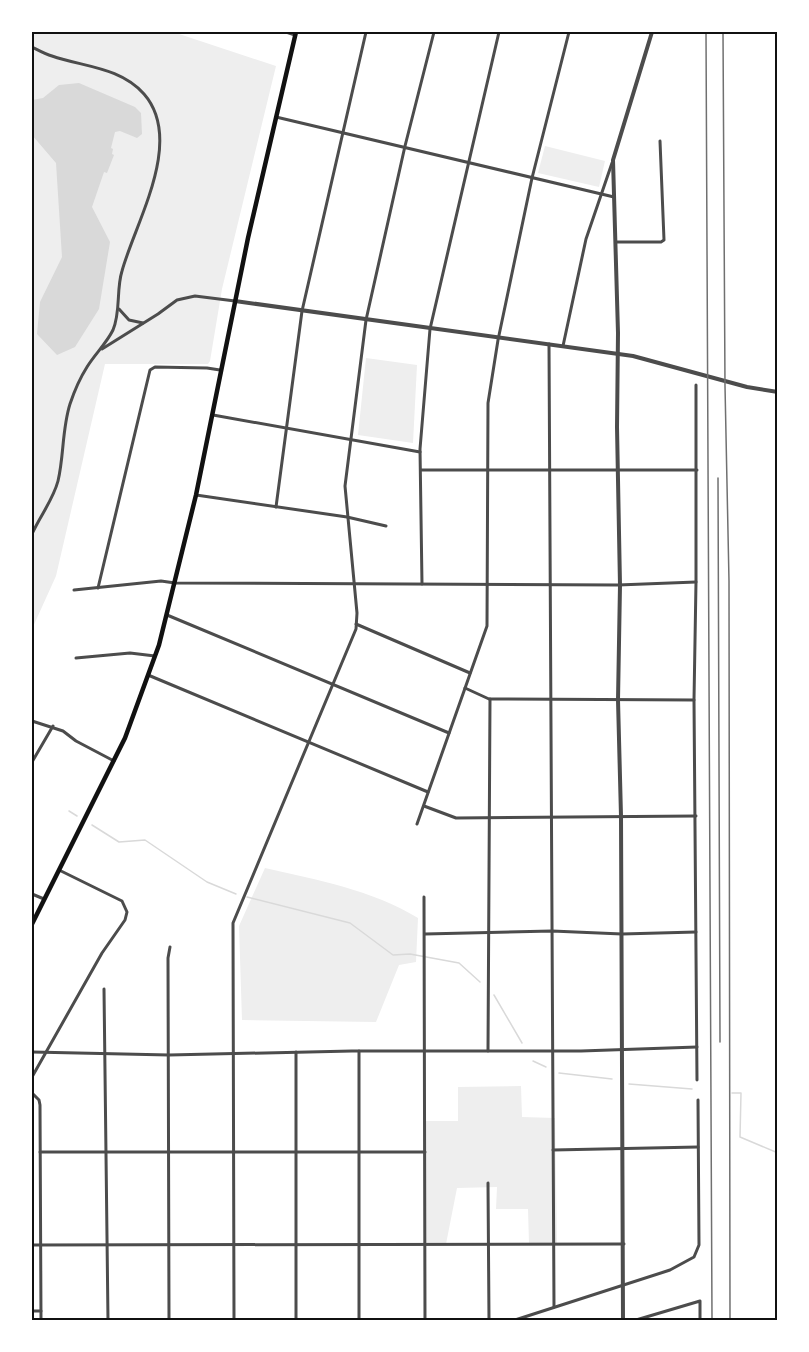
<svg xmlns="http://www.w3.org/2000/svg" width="809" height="1352" font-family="Commissioner,sans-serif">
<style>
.green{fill:#eee}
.water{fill:#d9d9d9}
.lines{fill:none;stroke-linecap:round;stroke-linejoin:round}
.stream{stroke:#d9d9d9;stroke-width:1.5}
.minor{stroke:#4c4c4c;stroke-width:3}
.tertiary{stroke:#4c4c4c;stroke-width:4}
.secondary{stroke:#111;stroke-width:4.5}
.rail{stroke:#707070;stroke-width:1.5}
.neatline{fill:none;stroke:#111;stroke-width:2}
</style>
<rect width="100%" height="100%" fill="#fff"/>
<!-- green -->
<g class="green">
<polygon points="32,32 173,32 276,66 222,289 210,361 208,364 105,364 56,576 32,629"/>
<polygon points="545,146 605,161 599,187 538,173"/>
<polygon points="366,358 417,365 413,443 358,435"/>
<path d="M265,868C318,880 372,890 418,918L416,962L399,965L376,1022L242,1020L239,926Z"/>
<polygon points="521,1086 522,1117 555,1118 557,1245 529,1244 528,1209 496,1209 497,1187 457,1188 446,1244 425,1244 425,1121 458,1121 458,1087"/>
</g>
<!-- water -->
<polygon class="water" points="79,83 135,107 141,113 142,134 137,138 120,131 115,132 111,148 113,149 112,154 114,155 107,173 104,172 92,207 110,242 99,309 75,347 57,355 37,334 40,302 62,257 56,163 32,135 32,100 43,98 59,85"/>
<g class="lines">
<!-- stream -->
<g class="stream">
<polyline points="69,811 77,816"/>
<polyline points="92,825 119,842 145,840 207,882 236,894"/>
<polyline points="247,897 350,923 393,955 410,954 459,963 480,982"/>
<polyline points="494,995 522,1043"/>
<polyline points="533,1061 546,1067"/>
<polyline points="559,1073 612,1079"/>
<polyline points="629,1084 692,1089"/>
<polyline points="732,1093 741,1093 740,1137 778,1153"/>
</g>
<!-- minor -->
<g class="minor">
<polyline points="286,32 295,35"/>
<path d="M32,47C38,50 45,54 52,56C84,67 120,67 144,94C185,141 135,223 122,271C116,290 121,311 113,330C106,344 95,354 87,367C80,378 74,392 70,404C62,429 64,456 58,481C53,500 40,516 32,534"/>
<polyline points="276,117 614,197"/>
<polyline points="616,242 661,242 664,240 660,141"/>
<polyline points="119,309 129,320 143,323"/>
<polyline points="549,344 554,1307"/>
<polyline points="563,346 586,239 612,163"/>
<polyline points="102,349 158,314 177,300 195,296 235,301"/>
<polyline points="696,385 696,582 694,700 697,1080"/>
<polyline points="213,415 420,452"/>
<polyline points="421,470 697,470"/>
<polyline points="196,495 347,517 386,526"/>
<polyline points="276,507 302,311 366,32"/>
<polyline points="422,584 420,449 430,329 499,32"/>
<polyline points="98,588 150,370 155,367 207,368 220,370"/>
<polyline points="74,590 161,581 175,583 618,585 696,582"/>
<polyline points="167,615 449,733"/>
<polyline points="356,624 470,673"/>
<polyline points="76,658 130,653 155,656"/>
<polyline points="148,675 428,792"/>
<polyline points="465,688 489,699 694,700"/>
<polyline points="32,721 63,731 76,741 114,761"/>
<polyline points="32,775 32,762 53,726"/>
<polyline points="424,806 456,818 696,816"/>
<polyline points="417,824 487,626 488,403 498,340 532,178 569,32"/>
<polyline points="32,894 44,899"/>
<polyline points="424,897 425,1320"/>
<polyline points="425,934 552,931 622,934 696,932"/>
<polyline points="104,989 108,1320"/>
<polyline points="359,1051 359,1320"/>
<polyline points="488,1051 490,699"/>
<polyline points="32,1052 169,1055 352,1051 581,1051 697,1047"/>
<polyline points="296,1052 296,1320"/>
<polyline points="32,1077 102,953 125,920 127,912 122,901 59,870"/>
<polyline points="32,1093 39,1100 40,1105 41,1320"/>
<polyline points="553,1150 698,1147"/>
<polyline points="40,1152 425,1152"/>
<polyline points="488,1183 489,1320"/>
<polyline points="32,1245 624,1244"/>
<polyline points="32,1311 41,1311"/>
<polyline points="169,1320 168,958 170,947"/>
<polyline points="234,1320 233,923 356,629 357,613 345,486 366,320 405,146 434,32"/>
<polyline points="515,1320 670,1270 694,1257 699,1245 698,1100"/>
<polyline points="636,1320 700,1301 700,1320"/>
</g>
<!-- tertiary -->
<g class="tertiary">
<polyline points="235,301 633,356 747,387 778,392"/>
<polyline points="623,1320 621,816 618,700 620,585 617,427 618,333 613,160 652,32"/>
</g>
<!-- secondary -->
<polyline class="secondary" points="32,924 125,738 159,645 196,495 248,238 296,32"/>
<!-- rail -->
<g class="rail">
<polyline points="706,32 712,1320"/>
<polyline points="723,32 725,386 729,581 730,1320"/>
<polyline points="718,478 720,1042"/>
</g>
</g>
<!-- border -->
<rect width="809" height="1352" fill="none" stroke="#ffffff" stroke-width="66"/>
<rect x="33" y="33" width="743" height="1286" class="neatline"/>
</svg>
